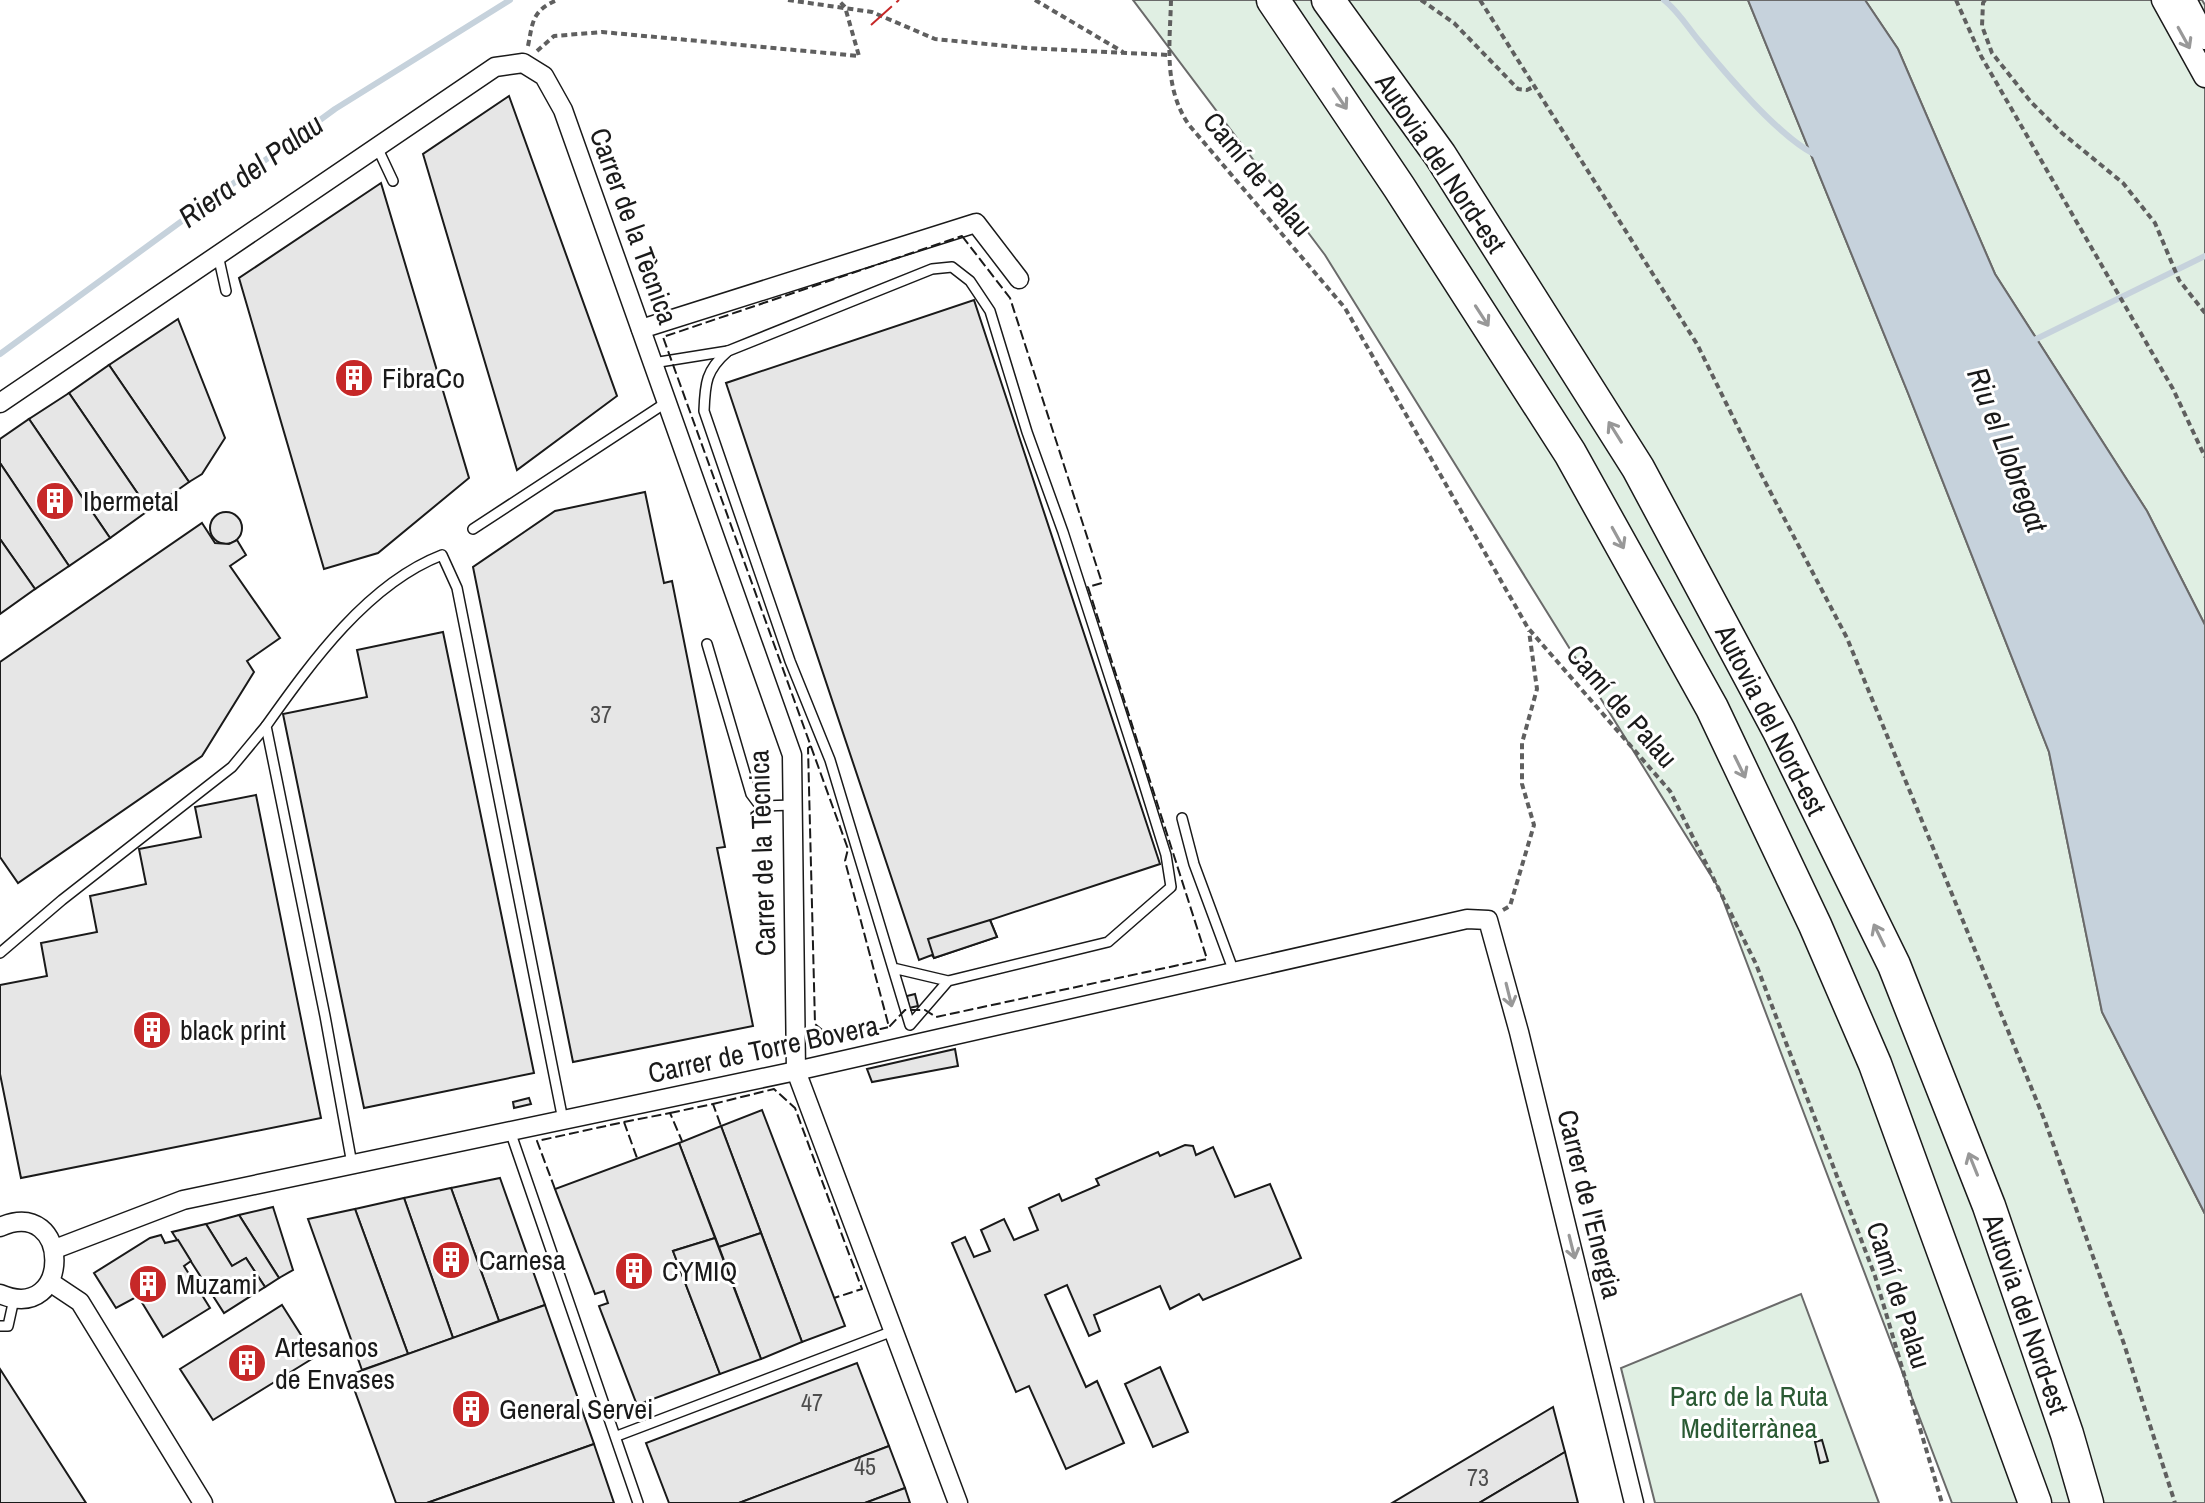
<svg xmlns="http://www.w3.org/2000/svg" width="2205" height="1503" font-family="'Archivo Narrow',sans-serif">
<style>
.green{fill:#e0efe3;stroke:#6a6a6a;stroke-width:2}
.water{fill:#c6d2dc;stroke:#6a6a6a;stroke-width:2}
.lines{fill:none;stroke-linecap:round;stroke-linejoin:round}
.stream{stroke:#c6d2dc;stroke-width:6}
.building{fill:#e6e6e6;stroke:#1a1a1a;stroke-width:2}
.service-casing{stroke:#1a1a1a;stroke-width:12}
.minor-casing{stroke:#1a1a1a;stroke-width:21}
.tertiary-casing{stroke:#1a1a1a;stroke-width:25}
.motorway-casing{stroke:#1a1a1a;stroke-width:35}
.path{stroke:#5f5f5f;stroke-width:4;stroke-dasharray:6 4;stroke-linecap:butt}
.service{stroke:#fff;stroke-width:9}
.minor{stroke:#fff;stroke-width:18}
.tertiary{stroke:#fff;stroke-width:22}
.motorway{stroke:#fff;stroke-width:32}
.fence{stroke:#1a1a1a;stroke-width:2;stroke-dasharray:10 4;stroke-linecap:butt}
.power{stroke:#c62828;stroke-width:2;stroke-dasharray:28 6 4 6;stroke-linecap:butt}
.oneway{stroke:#989898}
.labels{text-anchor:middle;stroke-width:6;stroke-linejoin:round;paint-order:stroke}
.number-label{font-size:24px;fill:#4d4d4d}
.street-label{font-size:28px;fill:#1a1a1a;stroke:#fff}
.poi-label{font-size:28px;fill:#1a1a1a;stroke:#fff;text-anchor:start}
.park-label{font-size:28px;fill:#2b5a34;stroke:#fff}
.water-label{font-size:30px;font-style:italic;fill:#1a1a1a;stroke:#fff}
</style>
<rect width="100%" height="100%" fill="#fff"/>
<!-- green -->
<g class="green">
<polygon points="1133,0 1748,0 1908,393 2049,752 2102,1012 2205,1214 2205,1503 1952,1503 1718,887 1325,255"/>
<polygon points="1865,0 2202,0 2205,5 2205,625 2147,511 1995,274 1898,49"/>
<polygon points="1801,1294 1879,1503 1655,1503 1621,1368"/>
</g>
<!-- water -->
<polygon class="water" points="1748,0 1865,0 1898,49 1995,274 2147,511 2205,625 2205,1214 2102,1012 2049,752 1908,393"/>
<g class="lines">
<!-- stream -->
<g class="stream">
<path d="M1664,0C1679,12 1688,28 1700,42C1726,74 1779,136 1814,154"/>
<polyline points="2032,341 2205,256"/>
<polyline points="0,354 335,109 510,0"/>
</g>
</g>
<!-- building -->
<g class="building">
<polygon points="509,96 617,396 517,470 423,154"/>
<polygon points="381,183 469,478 378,553 324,569 239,278"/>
<polygon points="974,300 1160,864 990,920 997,937 934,958 932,955 919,960 726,383"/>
<polygon points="178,319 225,438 202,474 189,482 109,365"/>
<polygon points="109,365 189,482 149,510 69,393"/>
<polygon points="69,393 149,510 110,538 29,419"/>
<polygon points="29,419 110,538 69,566 0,463 0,439"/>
<polygon points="0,463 69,566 35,589 0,539"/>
<polygon points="645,492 664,583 672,581 725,847 717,848 753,1026 573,1062 473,567 555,511"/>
<circle cx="226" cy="528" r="16"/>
<polygon points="202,523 215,543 229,544 237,540 246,555 230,566 280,638 247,661 254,672 202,756 18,883 0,857 0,662"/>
<polygon points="0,539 35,589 0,614"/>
<polygon points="443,632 534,1073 364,1108 283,714 367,697 357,650"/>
<polygon points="256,795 321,1118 21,1178 0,1074 0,985 47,976 41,943 97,932 90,896 146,884 139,849 201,837 195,807"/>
<polygon points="990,920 997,937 934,958 928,939"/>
<polygon points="915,994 918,1006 909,1008 907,996"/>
<polygon points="955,1049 958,1066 872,1082 867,1069"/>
<polygon points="529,1098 531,1104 514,1108 513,1102"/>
<polygon points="762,1110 845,1326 802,1342 721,1126"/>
<polygon points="721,1126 761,1233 719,1247 679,1143"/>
<polygon points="679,1143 715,1238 673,1251 720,1374 637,1405 599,1306 608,1303 604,1291 595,1294 555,1189"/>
<polygon points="1185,1145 1193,1146 1196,1155 1213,1147 1235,1197 1270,1184 1301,1258 1203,1300 1199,1294 1170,1309 1160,1286 1094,1315 1100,1331 1089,1336 1067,1285 1045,1295 1086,1387 1097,1381 1124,1443 1066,1469 1029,1386 1016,1392 952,1243 965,1237 974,1257 990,1251 981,1230 1004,1219 1014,1240 1038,1230 1029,1208 1059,1194 1062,1201 1099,1185 1096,1179 1158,1152 1160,1156"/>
<polygon points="500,1178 545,1305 499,1321 451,1188"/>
<polygon points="451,1188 499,1321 453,1338 404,1198"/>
<polygon points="404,1198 453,1338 408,1354 355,1209"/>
<polygon points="273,1207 293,1270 279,1278 239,1215"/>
<polygon points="355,1209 408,1354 362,1370 308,1219"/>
<polygon points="239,1215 279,1278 265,1287 246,1258 232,1266 206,1224"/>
<polygon points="206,1224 232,1266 246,1258 265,1287 224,1313 172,1232"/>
<polygon points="761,1233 802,1342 761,1359 719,1247"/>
<polygon points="161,1235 165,1243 178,1240 191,1261 184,1266 210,1308 163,1337 138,1296 116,1308 94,1273 150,1238"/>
<polygon points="715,1238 761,1359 720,1374 673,1251"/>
<polygon points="282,1305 315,1357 213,1420 180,1369"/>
<polygon points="545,1305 594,1444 427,1503 396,1503 349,1375"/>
<polygon points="857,1363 889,1446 739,1503 669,1503 646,1443"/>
<polygon points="1160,1367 1188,1432 1153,1447 1125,1384"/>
<polygon points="0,1369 86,1503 0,1503"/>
<polygon points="1553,1407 1565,1452 1479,1503 1392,1503"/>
<polygon points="1822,1440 1828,1461 1820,1463 1815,1442"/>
<polygon points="594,1444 614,1503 427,1503"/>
<polygon points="889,1446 905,1488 865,1503 739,1503"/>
<polygon points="1565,1452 1578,1503 1479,1503"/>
<polygon points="905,1488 910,1503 865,1503"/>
</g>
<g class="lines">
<defs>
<g id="service">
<polyline points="377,147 393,181"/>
<polyline points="218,255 226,291"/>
<polyline points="653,363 728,351"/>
<polyline points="473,529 667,402"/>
<polyline points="707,644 751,794 760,806 793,805"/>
<polyline points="1182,818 1194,864 1234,972"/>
<polyline points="0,953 62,900 232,767 266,726"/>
<path d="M893,968L948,981L1108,942L1171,887L1166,855L1138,765L1063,532L1027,432L990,311L970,281L952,267L932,269L728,351C706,370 705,383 704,411L790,661L830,760L910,1025L948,981"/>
<polyline points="510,1131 638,1503"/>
<path d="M352,1164L325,1016L266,726C311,663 367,584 442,555L457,588L563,1120"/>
<polyline points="0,1326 8,1326 14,1299"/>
<polyline points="617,1436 893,1331"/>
</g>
<g id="minor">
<polyline points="641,329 976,223 1019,279"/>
<polyline points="0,403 495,67 523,63 544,76 563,110 792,755 796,1071 958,1503"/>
<path d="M0,1227C72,1195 73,1325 0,1294"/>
<polyline points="55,1249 183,1200 796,1071 1467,919 1488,920 1519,1032 1634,1503"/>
<polyline points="50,1282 80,1302 203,1503"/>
</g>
<g id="tertiary">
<polyline points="2163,0 2205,76"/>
<polyline points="2185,0 2205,38"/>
</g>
<g id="motorway">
<polyline points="1273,0 1399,187 1570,453 1712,708 1815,925 1875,1064 2035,1503"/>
<polyline points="1328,0 1440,155 1638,468 1779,731 1894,965 1989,1206 2067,1434 2087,1503"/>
</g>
</defs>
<!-- service casing -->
<use href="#service" class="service-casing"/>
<!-- minor casing -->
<use href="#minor" class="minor-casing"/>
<!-- tertiary casing -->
<use href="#tertiary" class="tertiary-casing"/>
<!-- motorway casing -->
<use href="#motorway" class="motorway-casing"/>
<!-- path -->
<g class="path">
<polyline points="788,0 872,12 935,39 1027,48 1169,55"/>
<polyline points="1035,0 1123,52"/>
<path d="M1171,0C1170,44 1163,87 1189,125L1345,308L1528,628L1670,791L1756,964L1875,1276L1942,1503"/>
<polyline points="1421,0 1454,23 1518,89 1527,90 1535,86"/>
<polyline points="1480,0 1697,344 1761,474 1847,638 2045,1121 2124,1344 2175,1503"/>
<polyline points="1956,0 1981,56 2173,389 2205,457"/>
<polyline points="1985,0 1983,3 1982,26 1992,53 2031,102 2062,133 2123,183 2155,223 2179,280 2205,313"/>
<path d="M528,46C533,21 532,11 557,0"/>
<polyline points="537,51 554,36 602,32 859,56 845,7 838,0"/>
<polyline points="1503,910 1510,906 1534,825 1522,784 1522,743 1537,689 1529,631"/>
</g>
<!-- service -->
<use href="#service" class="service"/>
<!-- minor -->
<use href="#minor" class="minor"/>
<!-- tertiary -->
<use href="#tertiary" class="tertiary"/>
<!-- motorway -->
<use href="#motorway" class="motorway"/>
<!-- fence -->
<g class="fence">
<polygon points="962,236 1010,298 1102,583 1088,587 1207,959 936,1017 925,1010 905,1010 889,1027 845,861 848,849 663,337"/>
<polyline points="811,746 808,748 815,1024 834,1040 889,1027"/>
<polyline points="713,1104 774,1089 795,1108 862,1289 834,1298"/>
<polyline points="670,1113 713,1104 721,1126"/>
<polyline points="624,1122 670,1113 682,1141"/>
<polyline points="555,1189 537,1141 624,1122 637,1158"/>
</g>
<!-- power -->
<polyline class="power" points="871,25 899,0"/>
</g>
<!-- one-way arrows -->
<defs><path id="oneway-shaft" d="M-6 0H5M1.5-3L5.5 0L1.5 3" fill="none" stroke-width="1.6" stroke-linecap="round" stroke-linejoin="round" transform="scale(2)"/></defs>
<g class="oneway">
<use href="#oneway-shaft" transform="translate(2184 38) rotate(61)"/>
<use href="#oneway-shaft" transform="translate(1340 99) rotate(56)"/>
<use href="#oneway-shaft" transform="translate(1482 316) rotate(57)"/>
<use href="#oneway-shaft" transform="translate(1615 432) rotate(-122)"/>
<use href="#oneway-shaft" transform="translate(1618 538) rotate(61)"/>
<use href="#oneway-shaft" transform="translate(1740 767) rotate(64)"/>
<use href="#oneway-shaft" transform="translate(1879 935) rotate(-116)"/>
<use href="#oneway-shaft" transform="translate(1509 995) rotate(76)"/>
<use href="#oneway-shaft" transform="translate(1973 1164) rotate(-112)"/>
<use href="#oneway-shaft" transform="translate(1572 1247) rotate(76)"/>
</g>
<!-- icons -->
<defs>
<symbol id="building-disc" viewBox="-11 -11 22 22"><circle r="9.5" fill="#c62828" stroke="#fff"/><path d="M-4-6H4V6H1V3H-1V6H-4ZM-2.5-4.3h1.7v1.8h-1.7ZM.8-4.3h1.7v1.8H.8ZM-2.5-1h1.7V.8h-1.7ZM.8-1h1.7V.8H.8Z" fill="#fff"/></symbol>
</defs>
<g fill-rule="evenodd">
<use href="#building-disc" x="332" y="356" width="44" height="44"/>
<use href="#building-disc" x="33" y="479" width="44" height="44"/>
<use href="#building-disc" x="130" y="1008" width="44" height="44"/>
<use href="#building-disc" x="429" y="1238" width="44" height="44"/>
<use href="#building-disc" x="612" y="1249" width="44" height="44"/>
<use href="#building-disc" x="126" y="1262" width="44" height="44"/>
<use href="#building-disc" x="225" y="1341" width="44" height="44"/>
<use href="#building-disc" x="449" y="1387" width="44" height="44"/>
</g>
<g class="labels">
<!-- number labels -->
<g class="number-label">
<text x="601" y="723">37</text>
<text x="812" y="1411">47</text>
<text x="865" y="1475">45</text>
<text x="1478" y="1486">73</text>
</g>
<!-- street labels -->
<g class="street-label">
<text transform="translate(1441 163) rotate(56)" y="10">Autovia del Nord-est</text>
<text transform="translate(1258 174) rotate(50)" y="10">Camí de Palau</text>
<text transform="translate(634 226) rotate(70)" y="10">Carrer de la Tècnica</text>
<text transform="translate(1622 706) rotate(49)" y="10">Camí de Palau</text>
<text transform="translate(1771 720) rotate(63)" y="10">Autovia del Nord-est</text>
<text transform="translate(762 853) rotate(-92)" y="10">Carrer de la Tècnica</text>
<text transform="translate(763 1049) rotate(-12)" y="10">Carrer de Torre Bovera</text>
<text transform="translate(1590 1204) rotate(76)" y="10">Carrer de l'Energia</text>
<text transform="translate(1899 1295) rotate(72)" y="10">Camí de Palau</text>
<text transform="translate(2026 1314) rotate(71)" y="10">Autovia del Nord-est</text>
</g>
<!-- poi labels -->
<g class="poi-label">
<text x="382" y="388">FibraCo</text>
<text x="83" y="511">Ibermetal</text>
<text x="180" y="1040">black print</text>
<text x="479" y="1270">Carnesa</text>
<text x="662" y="1281">CYMIQ</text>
<text x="176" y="1294">Muzami</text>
<text x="275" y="1357">Artesanos<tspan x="275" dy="32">de Envases</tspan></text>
<text x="499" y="1419">General Servei</text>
</g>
<!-- park labels -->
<g class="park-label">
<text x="1749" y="1406">Parc de la Ruta<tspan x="1749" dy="32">Mediterrànea</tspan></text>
</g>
<!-- water labels -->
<g class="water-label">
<text transform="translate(251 171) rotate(-36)" y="10">Riera del Palau</text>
<text transform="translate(2007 450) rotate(69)" y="10">Riu el Llobregat</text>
</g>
</g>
</svg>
